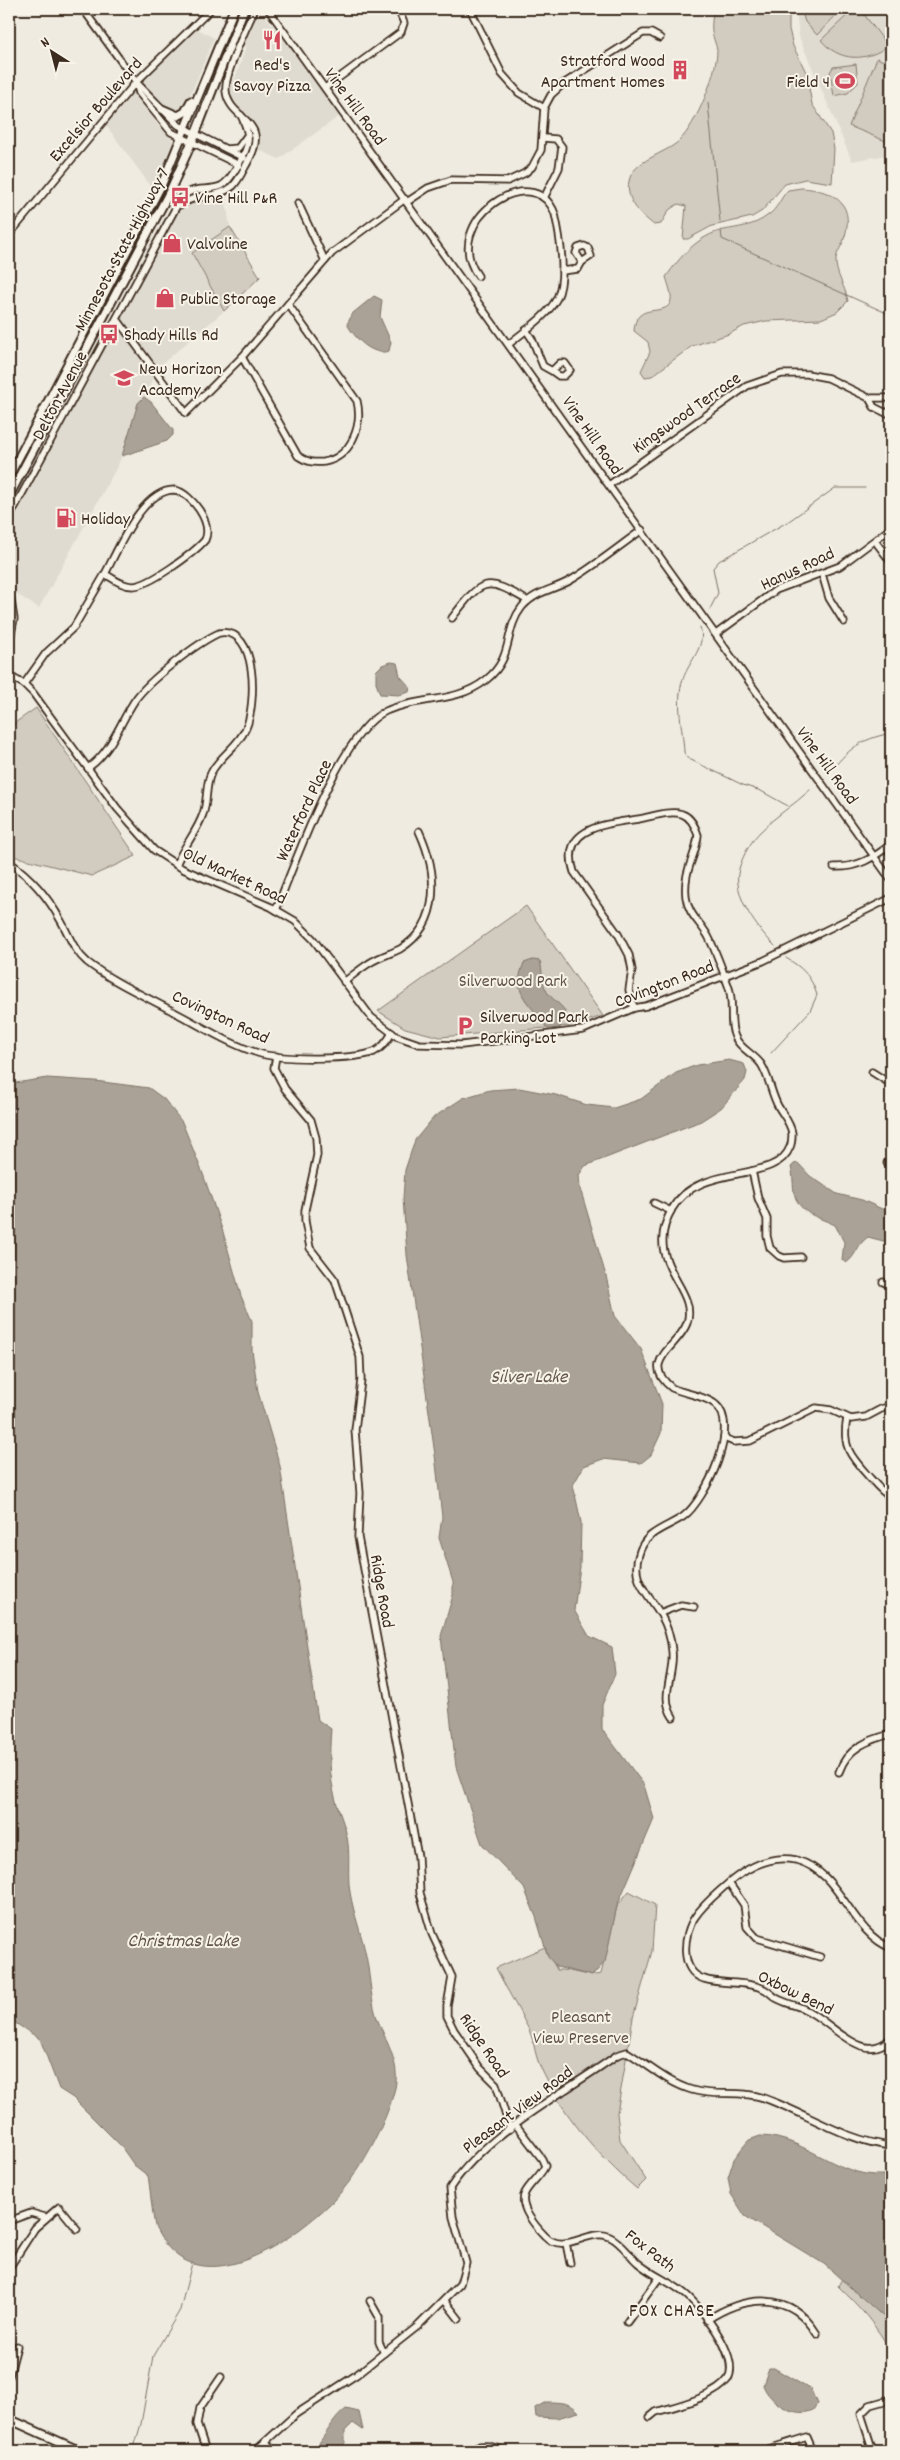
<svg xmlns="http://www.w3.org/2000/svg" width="900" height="2460" font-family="Dekko,sans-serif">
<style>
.built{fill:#e0dbd0}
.green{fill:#d1cbc0;stroke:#867a6f}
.water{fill:#aaa296;stroke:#7e7266}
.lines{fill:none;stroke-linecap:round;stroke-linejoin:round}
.stream{stroke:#7e7266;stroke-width:1}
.minor-casing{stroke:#3b2a1e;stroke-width:9}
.major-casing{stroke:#3b2a1e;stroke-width:11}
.minor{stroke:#f7f3e8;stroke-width:5.5}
.major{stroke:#f7f3e8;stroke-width:7}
.labels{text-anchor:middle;stroke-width:4;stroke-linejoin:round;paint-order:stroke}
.poi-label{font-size:18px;fill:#3b2a1e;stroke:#f7f3e8;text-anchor:start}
.street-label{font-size:18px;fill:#3b2a1e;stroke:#f7f3e8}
.park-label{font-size:18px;fill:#605246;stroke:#f7f3e8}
.water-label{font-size:19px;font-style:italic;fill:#625448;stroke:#f7f3e8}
.neighbourhood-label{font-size:19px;letter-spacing:1px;fill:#3b2a1e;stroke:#f7f3e8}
</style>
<rect width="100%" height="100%" fill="#efebe0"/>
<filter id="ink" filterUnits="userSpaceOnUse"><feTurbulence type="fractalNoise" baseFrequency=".02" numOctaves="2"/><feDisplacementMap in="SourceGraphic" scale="10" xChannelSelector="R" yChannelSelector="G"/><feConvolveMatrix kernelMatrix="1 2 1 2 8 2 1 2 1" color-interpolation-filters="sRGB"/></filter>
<g filter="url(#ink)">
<!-- built -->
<g class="built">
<polygon points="796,9 891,9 891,152 887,155 852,161 799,37"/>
<polygon points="259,15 264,15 288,43 341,115 279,159 257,149 258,137 254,127 233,102 230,94 229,86 234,81 245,50 245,42 255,18"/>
<polygon points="194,27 214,38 185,108 178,112 169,109 158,101 143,85 143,79"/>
<polygon points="134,91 158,125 172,139 173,142 153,189 105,124 130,92"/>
<polygon points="225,195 230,227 192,253 224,311 157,368 118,465 39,608 13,592 9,582 9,527 179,209 189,202"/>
</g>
<!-- green -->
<g class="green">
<path d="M713,9H789V29L793,46L806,72L812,104L831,133L834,149L832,183L805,179L785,184L762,211L752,217L712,226L688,239H683L686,206L678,204L669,210L661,224L654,225C640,214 625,200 629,181C633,160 665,154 679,141C696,125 717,74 717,50C716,44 713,38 712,32C711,24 713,16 713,9Z"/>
<polygon points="801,9 842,9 817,35 805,22"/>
<path d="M854,9H860L888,46C866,62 839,62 821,40Z"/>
<polygon points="877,58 891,64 891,133 888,142 849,126"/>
<polygon points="856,64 858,83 848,93 834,96 830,72 833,67"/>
<path d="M801,188C836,190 857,205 843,242C841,247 836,254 836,260C835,273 846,288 848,301L837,312L821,319L766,321L744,326L729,334L692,346L652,376L645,377L641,371L650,352L648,342L634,331C635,299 668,319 671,300C672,294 668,284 666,277C680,257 698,235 724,230C739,227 754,226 767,216C778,209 780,198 788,190Z"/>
<polygon points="230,227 260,277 224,311 192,253"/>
<polygon points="36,708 136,856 92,876 9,855 9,727"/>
<polygon points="526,906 603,1016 569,1026 440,1037 405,1028 378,1011"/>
<path d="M629,1891L655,1905L652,1951L633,2018L617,2113L620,2140L646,2180L637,2189C598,2156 561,2113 540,2066C534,2053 534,2038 527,2026C517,2006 506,1988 496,1968L545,1947L557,1970C572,1969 586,1978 601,1974L617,1906Z"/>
<path d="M844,2275L882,2313L891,2329V2352C877,2326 859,2306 838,2286Z"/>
</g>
<!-- water -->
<g class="water">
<path d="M374,296L382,300L380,317L391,342L389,351C372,357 354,337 347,324L353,313Z"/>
<polygon points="144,397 151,402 173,430 173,435 167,441 122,456 138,403"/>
<polygon points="391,662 397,663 400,676 410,687 409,692 400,695 380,694 376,683 376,671 382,665"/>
<path d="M533,960L540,961C543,971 541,980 546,990C550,998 560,1003 565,1011L560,1028L547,1029C534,1004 509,997 524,963Z"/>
<polygon points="729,1060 744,1064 747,1072 745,1080 721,1108 701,1121 585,1166 579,1175 580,1188 606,1276 615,1316 641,1349 662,1404 661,1433 651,1455 641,1463 603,1459 584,1466 573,1485 581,1522 580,1567 574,1610 589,1636 612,1647 615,1674 602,1705 602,1729 644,1785 654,1819 617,1906 605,1962 592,1976 557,1967 548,1957 536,1917 524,1888 482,1844 456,1767 441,1636 453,1595 453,1582 439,1538 442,1517 435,1455 407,1255 403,1198 405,1170 415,1140 434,1117 463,1098 490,1090 519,1088 556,1095 587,1105 614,1108 641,1099 676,1073 697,1065"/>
<path d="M47,1078L95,1081L149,1088L164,1099L182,1122L203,1174L223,1232L241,1296L252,1321V1350L258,1392L280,1466L318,1720L331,1729C329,1754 329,1776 336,1801C339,1813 345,1825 347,1837C350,1852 348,1869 349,1884C351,1906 360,1929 365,1951C370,1972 370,1995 376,2015C384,2039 401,2062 395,2088C386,2125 359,2175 332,2202C289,2244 195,2308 156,2229C153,2223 150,2186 148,2176L134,2165L120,2145L73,2098L59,2089L40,2039L9,2019V1084Z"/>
<path d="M798,1163L810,1176L837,1194L862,1200L891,1213V1243L868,1237C857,1244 856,1257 846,1263L842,1260L844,1242L835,1225C821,1218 803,1215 796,1199C792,1190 794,1177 791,1167L794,1164Z"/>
<path d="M760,2136C807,2136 842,2183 891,2174V2329L886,2319L824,2264L745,2216L731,2194L728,2177L734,2159L743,2147L749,2140Z"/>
<path d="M769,2368H774L811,2390L817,2404L813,2410C795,2419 769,2402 763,2385Z"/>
<path d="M546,2402C558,2402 571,2402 579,2412L557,2418L536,2417L535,2408Z"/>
<path d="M346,2409L359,2412L363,2430L353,2423L345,2431V2443L338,2451H329L319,2443C329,2430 333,2419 346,2409Z"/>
</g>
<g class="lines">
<!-- stream -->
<g class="stream">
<polyline points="708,103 720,221"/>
<polyline points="721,230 722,239 891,315"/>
<polyline points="710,609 718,593 713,568 719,561 789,521 835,488 865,488"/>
<path d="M700,627C707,646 689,661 683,679C675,702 683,729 684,752L687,758L743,785L761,791L788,806"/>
<path d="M828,774C849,749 858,740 891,733"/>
<path d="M775,946C759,930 741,907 738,884C735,868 749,843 760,832C775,816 794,805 810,790"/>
<path d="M771,1053L810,1011L817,995C811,976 803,968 786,958"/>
<polyline points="133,2451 141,2424 153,2356 180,2310 192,2263"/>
</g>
<defs>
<g id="minor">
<polyline points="83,9 136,82 178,125 244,158"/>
<polyline points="268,9 891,880"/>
<polyline points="470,9 502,74 519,93 544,108"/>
<polyline points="136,82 139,93 171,132 239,165"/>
<polyline points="325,88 401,32 404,23 398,9"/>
<polyline points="543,138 556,139 562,147 559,168 544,198"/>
<polyline points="227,149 238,148 246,137"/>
<polyline points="407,202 428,188 451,180 508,181 525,173 532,167 541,150 544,108 551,95 563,84 643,33 651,33 660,38"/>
<polyline points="298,203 325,261"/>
<path d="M180,205C196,193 218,199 233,186C240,179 244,168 249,160C271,118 229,121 226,91C224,73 247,26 255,9"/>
<polyline points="9,235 136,82 211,9"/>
<polyline points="562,271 578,269 582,262 576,253 578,248 584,246 588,248 591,256 582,262"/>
<path d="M478,276C438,222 534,157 555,214C560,236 567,277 557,298C547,317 524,331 509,344"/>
<polyline points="117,319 186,413 242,357 332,253 405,199"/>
<polyline points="526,330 532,339 543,366 552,371 560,363 565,363 570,370 564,376 559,376 552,371"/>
<path d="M242,357L298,456C307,462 313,463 324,462C351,457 363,426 357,401L288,304"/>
<polyline points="869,398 874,407 886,413 891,410"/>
<polyline points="609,485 747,386 782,374 807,374 828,378 869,398 891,398"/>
<path d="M175,490C192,494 213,523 205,540C194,553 149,586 133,586C122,586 114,579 105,574C119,548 142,489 175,490Z"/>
<path d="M9,518L181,198C193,185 206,192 221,186C231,181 247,152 248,141C249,131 244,123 241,115"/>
<polyline points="875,541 891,562"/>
<polyline points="822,574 829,598 844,622"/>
<polyline points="9,588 14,619 9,645"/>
<path d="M452,618C481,580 485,575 528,601"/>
<polyline points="716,634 776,590 840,566 891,528"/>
<polyline points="9,676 24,684 33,693 117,808 154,850 183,869 271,907 295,921 313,939 371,1017 396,1036 419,1044 462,1045 583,1030 634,1008 646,1006 763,961 891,898"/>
<polyline points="24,684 46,653 74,627 105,574"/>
<path d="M88,768C112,751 119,724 135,700C149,680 197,643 219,633C259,626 256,706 246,728C238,747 220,755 211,773C205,786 208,801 203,814C197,832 183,847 176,865"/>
<path d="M9,862C31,877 48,897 61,921C69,935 74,951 87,962C114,983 147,997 176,1013C203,1027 229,1044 258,1053C279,1060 354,1060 374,1052C383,1048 388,1040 392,1033"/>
<path d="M834,867C857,868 874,858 891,844"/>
<path d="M276,910C295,863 341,731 386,711C419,696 456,704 486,680C515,657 503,631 522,607C535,591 554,590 571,580C595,566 618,547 642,530"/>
<path d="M344,982C352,976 360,969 368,964C378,957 390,954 400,949C443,923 437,870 419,831"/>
<path d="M634,1008L629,990L632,970L629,955L618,934L574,872C559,826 608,824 639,819C651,817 669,810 682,814C691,817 695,826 698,835C696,858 683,869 686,897C688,914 700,922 708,936C716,951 722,969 728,985C735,1002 728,1023 735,1037C740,1049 753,1053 761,1064C769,1076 771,1093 778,1106C783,1115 790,1122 792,1133C792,1137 792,1143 790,1147C776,1185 699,1161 672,1209C641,1264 699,1287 687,1323C679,1347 638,1361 672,1388C685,1394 704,1395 715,1404C742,1425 705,1500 684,1516C667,1528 645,1531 639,1554C630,1581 649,1594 661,1615C667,1626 671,1639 672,1651C675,1675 659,1696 673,1717"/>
<polyline points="276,1056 274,1068 285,1089 311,1120 316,1138 317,1155 305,1210 305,1221 310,1248 335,1280 360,1357 361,1380 355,1430 360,1493 358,1537 418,1857 420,1893 432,1934 452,1977 447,2006 447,2016 454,2030 480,2068 496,2084 510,2129"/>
<polyline points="872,1072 891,1084"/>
<polyline points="887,1163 891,1165"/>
<polyline points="752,1171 758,1198 767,1219 767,1236 770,1248 779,1256 784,1258 801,1257"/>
<polyline points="654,1203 671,1211"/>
<polyline points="883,1282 891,1285"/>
<path d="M847,1418C841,1448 852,1458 871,1479C877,1486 883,1493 891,1497"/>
<polyline points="724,1438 734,1442 750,1441 816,1408 831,1410 851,1419 866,1417 881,1409 891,1406"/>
<polyline points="660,1613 681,1605 694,1607"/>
<path d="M839,1772C847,1748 868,1740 891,1734"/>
<polyline points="729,1883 744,1905 747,1927 757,1938 820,1957"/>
<path d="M891,1948C849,1931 842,1872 796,1860C769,1854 743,1870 724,1887C714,1896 703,1905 695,1917C683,1934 679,1972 704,1979C721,1985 745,1980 764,1989C768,1991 772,1995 776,1998C785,2003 795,2005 804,2009C833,2022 863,2067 891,2038"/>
<path d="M516,2125L542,2159L545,2166C540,2177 530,2183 525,2193C518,2206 536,2227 545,2236C564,2256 590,2227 610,2237C621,2242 629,2255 638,2263C651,2274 666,2280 680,2290C698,2302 741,2356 728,2379C716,2397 676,2406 656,2412L650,2417"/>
<polyline points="9,2221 31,2213 45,2217"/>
<polyline points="566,2243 570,2263"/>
<polyline points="9,2268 35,2228 59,2207 77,2229"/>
<polyline points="370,2301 379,2317 379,2342 384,2353"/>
<polyline points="445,2301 459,2319"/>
<path d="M707,2320C745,2295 791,2290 817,2334"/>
<polyline points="627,2322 659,2278"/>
<polyline points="9,2376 17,2346"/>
<polyline points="266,2442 274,2451"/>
<polyline points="206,2451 197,2424 200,2408 221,2377"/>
<path d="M255,2451L296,2414L356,2375L418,2326L460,2284L466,2263L453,2217L450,2188C488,2131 562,2095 617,2055L627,2052C648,2065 668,2083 692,2090C715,2097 741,2090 764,2098C806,2113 846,2141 891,2146"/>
<path d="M466,2451C479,2444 489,2444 503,2451"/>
<polyline points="579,2451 590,2451"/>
<polyline points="762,2451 807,2437 813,2451"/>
<polyline points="873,2451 861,2414 870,2405 891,2399"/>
</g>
<g id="major">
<polyline points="162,109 178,116 185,112 191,101"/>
<polyline points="9,476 162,184 234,9"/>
<polyline points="9,496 170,191 195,135 244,9"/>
<polyline points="9,2419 80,2451"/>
</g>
</defs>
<!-- minor casing -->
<use href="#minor" class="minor-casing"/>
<!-- major casing -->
<use href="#major" class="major-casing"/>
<!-- minor -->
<use href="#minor" class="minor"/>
<!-- major -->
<use href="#major" class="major"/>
</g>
</g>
<!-- icons -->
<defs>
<symbol id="restaurant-bare" viewBox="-9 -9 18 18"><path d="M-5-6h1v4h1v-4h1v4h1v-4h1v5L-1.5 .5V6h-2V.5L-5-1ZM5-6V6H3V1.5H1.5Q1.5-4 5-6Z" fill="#d1495b" stroke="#f7f3e8" stroke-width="2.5" paint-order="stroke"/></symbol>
<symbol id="building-bare" viewBox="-9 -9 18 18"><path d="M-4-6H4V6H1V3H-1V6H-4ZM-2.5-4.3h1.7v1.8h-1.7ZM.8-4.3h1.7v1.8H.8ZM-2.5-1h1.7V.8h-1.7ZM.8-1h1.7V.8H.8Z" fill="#d1495b" stroke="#f7f3e8" stroke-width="2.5" paint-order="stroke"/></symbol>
<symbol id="stadium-bare" viewBox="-9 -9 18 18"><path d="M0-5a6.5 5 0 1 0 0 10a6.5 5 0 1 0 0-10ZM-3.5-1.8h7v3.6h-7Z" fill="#d1495b" stroke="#f7f3e8" stroke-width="2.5" paint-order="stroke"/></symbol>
<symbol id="bus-bare" viewBox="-9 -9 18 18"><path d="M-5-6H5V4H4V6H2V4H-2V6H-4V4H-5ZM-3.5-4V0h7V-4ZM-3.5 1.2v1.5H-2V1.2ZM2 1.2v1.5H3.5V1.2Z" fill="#d1495b" stroke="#f7f3e8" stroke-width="2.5" paint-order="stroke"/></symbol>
<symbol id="shop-bare" viewBox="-9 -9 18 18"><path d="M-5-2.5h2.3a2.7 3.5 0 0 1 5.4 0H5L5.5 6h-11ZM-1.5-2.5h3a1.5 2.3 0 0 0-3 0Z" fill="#d1495b" stroke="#f7f3e8" stroke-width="2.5" paint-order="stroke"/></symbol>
<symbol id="school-bare" viewBox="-9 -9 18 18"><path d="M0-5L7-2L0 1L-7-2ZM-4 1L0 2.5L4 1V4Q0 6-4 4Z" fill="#d1495b" stroke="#f7f3e8" stroke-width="2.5" paint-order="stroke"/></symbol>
<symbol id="fuel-bare" viewBox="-9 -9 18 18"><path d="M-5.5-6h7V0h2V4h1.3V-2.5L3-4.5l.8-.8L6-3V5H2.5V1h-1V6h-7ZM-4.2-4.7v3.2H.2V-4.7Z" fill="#d1495b" stroke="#f7f3e8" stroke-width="2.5" paint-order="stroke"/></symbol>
<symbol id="parking-bare" viewBox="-9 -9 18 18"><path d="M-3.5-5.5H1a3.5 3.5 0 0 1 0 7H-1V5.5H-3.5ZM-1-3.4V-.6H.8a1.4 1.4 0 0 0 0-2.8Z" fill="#d1495b" stroke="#f7f3e8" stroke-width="2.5" paint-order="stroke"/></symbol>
</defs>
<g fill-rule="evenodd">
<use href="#restaurant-bare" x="258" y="26" width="28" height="28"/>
<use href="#building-bare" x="666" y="56" width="28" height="28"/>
<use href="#stadium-bare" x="831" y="67" width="28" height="28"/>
<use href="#bus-bare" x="166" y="183" width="28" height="28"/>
<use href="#shop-bare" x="158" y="229" width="28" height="28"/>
<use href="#shop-bare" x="151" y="284" width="28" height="28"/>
<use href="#bus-bare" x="95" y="320" width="28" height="28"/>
<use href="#school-bare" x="110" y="364" width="28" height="28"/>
<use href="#fuel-bare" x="52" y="504" width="28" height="28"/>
<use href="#parking-bare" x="451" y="1012" width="28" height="28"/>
</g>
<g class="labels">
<!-- poi labels -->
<g class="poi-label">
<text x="665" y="66" text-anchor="end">Stratford Wood<tspan x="665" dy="21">Apartment Homes</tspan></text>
<text x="272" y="70" text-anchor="middle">Red's<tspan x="272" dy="21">Savoy Pizza</tspan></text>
<text x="830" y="87" text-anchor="end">Field 4</text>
<text x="195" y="203">Vine Hill P&amp;R</text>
<text x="187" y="249">Valvoline</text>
<text x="180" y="304">Public Storage</text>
<text x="124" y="340">Shady Hills Rd</text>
<text x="139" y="374">New Horizon<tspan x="139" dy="21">Academy</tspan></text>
<text x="81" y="524">Holiday</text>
<text x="480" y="1022">Silverwood Park<tspan x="480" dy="21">Parking Lot</tspan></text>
</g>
<!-- street labels -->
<g class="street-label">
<text transform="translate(356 106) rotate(54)" y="6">Vine Hill Road</text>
<text transform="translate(95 109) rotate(-49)" y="6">Excelsior Boulevard</text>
<text transform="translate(121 249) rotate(-62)" y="6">Minnesota State Highway 7</text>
<text transform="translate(59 395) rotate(-62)" y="6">Delton Avenue</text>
<text transform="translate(686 412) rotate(-35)" y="6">Kingswood Terrace</text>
<text transform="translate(593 435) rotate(55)" y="6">Vine Hill Road</text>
<text transform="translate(797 568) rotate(-25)" y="6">Hanus Road</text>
<text transform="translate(828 765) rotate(54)" y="6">Vine Hill Road</text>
<text transform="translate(303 810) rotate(-65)" y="6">Waterford Place</text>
<text transform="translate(235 875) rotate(25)" y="6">Old Market Road</text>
<text transform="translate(664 983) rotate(-21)" y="6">Covington Road</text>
<text transform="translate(221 1016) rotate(25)" y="6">Covington Road</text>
<text transform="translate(383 1591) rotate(80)" y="6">Ridge Road</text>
<text transform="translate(796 1992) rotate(26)" y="6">Oxbow Bend</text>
<text transform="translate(485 2045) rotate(56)" y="6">Ridge Road</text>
<text transform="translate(517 2109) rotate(-37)" y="6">Pleasant View Road</text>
<text transform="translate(651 2250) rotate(38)" y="6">Fox Path</text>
</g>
<!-- park labels -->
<g class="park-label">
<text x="513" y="986">Silverwood Park</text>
<text x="581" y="2022">Pleasant<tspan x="581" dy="21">View Preserve</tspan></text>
</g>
<!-- water labels -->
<g class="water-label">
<text x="529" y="1382">Silver Lake</text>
<text x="183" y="1946">Christmas Lake</text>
</g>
<!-- neighbourhood labels -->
<g class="neighbourhood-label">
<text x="672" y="2316">FOX CHASE</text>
</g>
</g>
<!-- margin -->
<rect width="900" height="2460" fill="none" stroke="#f7f3e8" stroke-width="30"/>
<rect x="15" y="15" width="870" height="2430" fill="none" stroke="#3b2a1e" stroke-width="2" filter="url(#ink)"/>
<!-- north arrow -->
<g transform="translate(52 52) rotate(324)" stroke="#f7f3e8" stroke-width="4" paint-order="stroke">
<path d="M0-4L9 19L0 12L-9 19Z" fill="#3b2a1e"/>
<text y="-8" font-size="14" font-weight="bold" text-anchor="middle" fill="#3b2a1e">N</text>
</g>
</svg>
